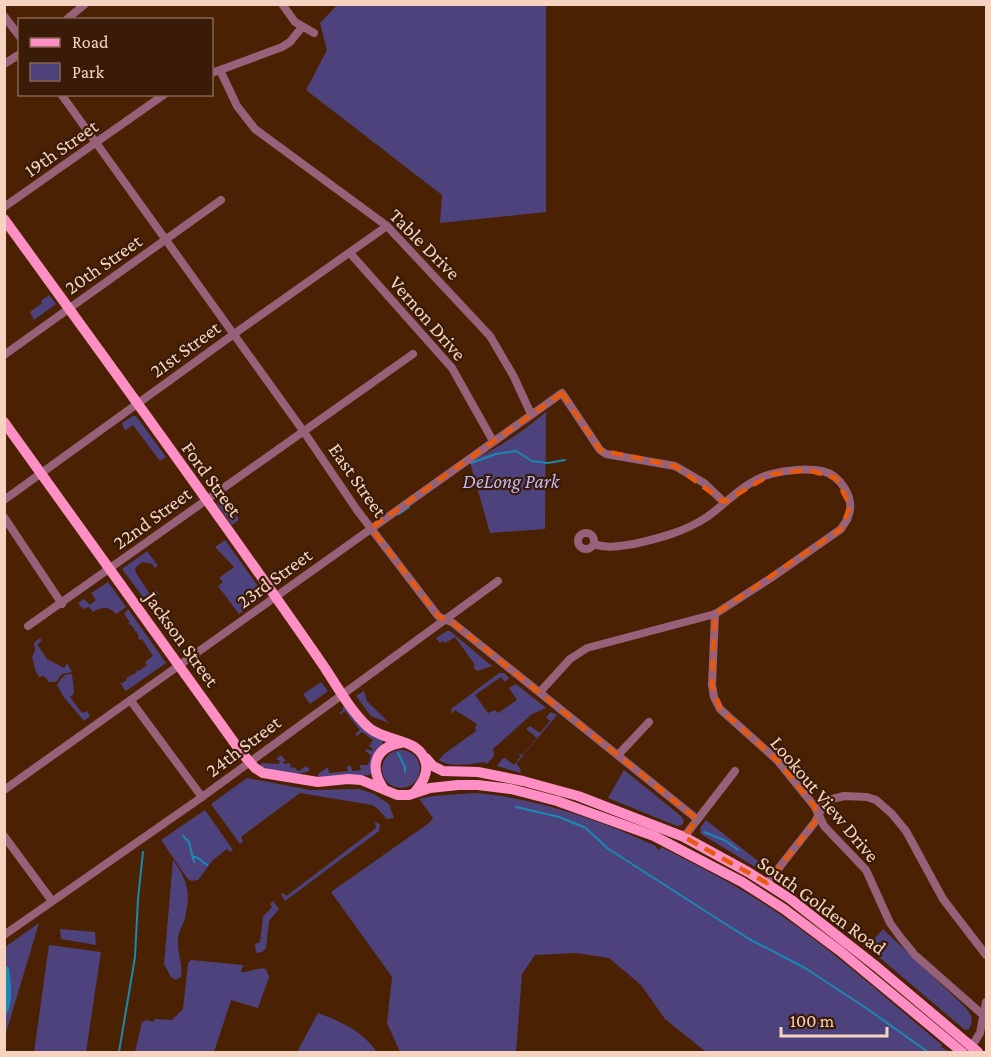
<svg xmlns="http://www.w3.org/2000/svg" width="991" height="1057" font-family="'Crimson Pro',serif">
<style>
.green{fill:#4e427d}
.water{fill:#1a88b2}
.lines{fill:none;stroke-linecap:round;stroke-linejoin:round}
.stream{stroke:#1a88b2;stroke-width:2}
.minor{stroke:#966179;stroke-width:8}
.major{stroke:#fe8fc4;stroke-width:10}
.marked{fill:none;stroke:#e8590c;stroke-width:4.5;stroke-dasharray:12 8;stroke-linejoin:round}
.labels{text-anchor:middle;stroke-width:4.5;stroke-linejoin:round;paint-order:stroke}
.street-label{font-size:20px;fill:#f6d3c0;stroke:#391b07}
.park-label{font-size:20px;font-style:italic;fill:#bfb6f3;stroke:#391b07}
</style>
<rect width="100%" height="100%" fill="#4b2103"/>
<!-- green -->
<g class="green">
<polygon points="337,5 546,5 546,212 440,223 442,195 306,90 327,50 320,23"/>
<polygon points="49,295 56,304 34,320 30,312 42,303 41,301"/>
<path d="M546,412L545,529L490,533L470,462C497,448 523,432 546,412Z"/>
<polygon points="133,416 136,416 166,457 160,461 133,425 126,430 124,429 122,423"/>
<polygon points="218,500 229,500 239,520 232,525 217,504"/>
<polygon points="225,540 263,593 263,597 239,614 218,586 223,582 219,578 234,567 215,547"/>
<polygon points="147,551 158,566 155,568 152,564 142,562 135,568 136,573 150,594 156,590 159,594 155,596 158,601 151,605 158,615 157,616 122,569"/>
<path d="M108,582L126,607L116,614C109,606 101,607 93,612L89,607L83,609L78,603L84,599L90,605L96,600L91,593Z"/>
<polygon points="128,609 166,663 126,691 120,683 122,683 127,680 126,678 136,673 137,670 139,671 147,665 145,662 153,656 142,639 140,640 138,638 139,636 136,631 134,632 135,630 131,625 128,624 130,622 124,614"/>
<polygon points="447,631 450,631 492,666 477,671 473,667 475,665 455,637 445,643 444,641 440,643 436,638"/>
<path d="M40,638L42,641L37,644L47,659L64,668L67,663L72,672L62,674L56,682H49L44,676L39,677C34,670 35,665 32,658L35,650L34,643Z"/>
<path d="M499,673H504L509,678L505,682L501,677L475,695L488,713L495,710L498,713L517,700L509,688L516,684L546,708L532,714L493,749L494,756L487,764L485,762C471,764 450,768 439,760L444,754L476,731L475,728L477,724L455,710L452,714L451,709Z"/>
<polygon points="72,674 74,693 70,697 82,713 87,711 90,716 84,721 63,696 57,685 63,676 65,680 64,675"/>
<polygon points="321,682 328,691 310,704 303,694"/>
<polygon points="364,691 367,701 389,723 371,716 356,696"/>
<polygon points="347,706 383,741 370,775 318,777 318,774 328,767 329,773 348,771 347,766 351,766 352,771 361,770 360,765 368,765 371,755 365,751 367,749 372,751 373,749 369,746 373,740 362,732 357,736 355,734 360,730 345,711 340,714 339,713 343,710 343,707"/>
<polygon points="551,712 557,715 516,764 520,768 521,773 497,766 502,759 505,758 514,765 521,756 517,753 523,755 537,738 526,729 530,726 540,733 550,721 546,717"/>
<circle cx="401" cy="769" r="19"/>
<path d="M281,755L286,761H283L284,764L290,763L291,768L293,767L299,771L306,766L310,770C298,778 272,772 259,765L263,763L279,764L280,760H283H277V758Z"/>
<polygon points="624,770 681,816 684,821 682,825 677,826 608,798"/>
<polygon points="247,778 310,790 359,789 374,794 389,804 394,818 387,819 377,808 372,805 300,793 241,837 243,842 240,844 211,804"/>
<path d="M474,793C538,798 599,820 656,846V848L660,850L661,847C694,864 727,880 758,900C824,942 882,995 942,1045L941,1047L951,1052H706L665,1019L641,985L609,958L576,953L535,955L522,974L516,1052H400L387,1023L392,977L331,892L429,823L433,818L419,799L433,796Z"/>
<polygon points="205,810 233,850 230,852 227,849 213,860 198,880 191,881 187,878 161,840"/>
<polygon points="706,820 767,868 760,870 701,834 700,828"/>
<polygon points="375,822 380,824 379,831 285,901 281,894 283,893 287,896 289,894 376,828"/>
<path d="M173,860C188,881 191,893 185,918C183,925 178,932 178,940C177,953 183,962 181,977L176,980L171,977L164,964Z"/>
<polygon points="273,901 279,909 269,921 266,948 262,952 256,953 255,944 260,942 263,917 272,907 270,904"/>
<polygon points="39,923 5,1036 5,947"/>
<polygon points="60,929 95,932 96,945 61,939"/>
<path d="M883,929L965,1007C972,1015 974,1020 969,1029L965,1030L867,947Z"/>
<polygon points="49,945 101,952 86,1052 34,1052"/>
<path d="M191,960L243,965L241,972C250,973 256,967 266,969L269,977L258,1008L231,1000L214,1052H135L142,1022L147,1020L153,1022L155,1019L172,1020L183,1009L188,963Z"/>
<path d="M318,1013C342,1022 362,1031 377,1052H297Z"/>
</g>
<!-- water -->
<path class="water" d="M5,965L9,968C11,985 14,1003 5,1017Z"/>
<g class="lines">
<!-- stream -->
<g class="stream">
<polyline points="471,463 496,454 516,451 532,461 548,463 565,460"/>
<polyline points="399,514 409,507"/>
<polyline points="398,753 405,767 405,772"/>
<polyline points="516,807 559,817 586,828 607,848 749,939 805,968 866,1008 928,1052"/>
<polyline points="704,832 726,841 738,850"/>
<polyline points="183,836 189,842 194,862"/>
<polyline points="192,856 198,858 207,865"/>
<polyline points="119,1052 135,957 138,899 143,852"/>
</g>
<!-- minor -->
<g class="minor">
<polyline points="282,4 295,22 314,33"/>
<polyline points="4,16 20,37"/>
<polyline points="66,20 85,4"/>
<polyline points="4,64 20,54"/>
<polyline points="220,70 237,106 255,129 387,226 490,336 514,377 531,414"/>
<polyline points="212,73 282,47 290,42 302,27"/>
<polyline points="61,94 304,432 357,510 438,616 453,623 697,819"/>
<polyline points="4,207 165,94"/>
<polyline points="350,253 452,368 493,441"/>
<polyline points="4,355 221,200"/>
<polyline points="4,500 234,334 387,226"/>
<polyline points="4,517 62,604"/>
<circle cx="586" cy="541" r="8"/>
<polyline points="715,614 712,685 714,697 720,709 777,760 815,807 824,826 866,870 890,923 901,938 915,955 983,1015"/>
<polyline points="28,626 413,354"/>
<path d="M540,692L570,659L587,648L715,614L771,578L841,529C843,525 847,521 848,517C856,498 840,475 822,471C807,468 786,470 771,474C745,481 728,502 707,517C684,532 660,538 634,544C620,546 607,549 594,544"/>
<polyline points="131,701 202,797"/>
<polyline points="618,755 649,722"/>
<polyline points="4,790 562,393 600,450 606,454 675,466 704,483 724,502"/>
<polyline points="4,836 52,901"/>
<polyline points="684,837 735,771"/>
<polyline points="767,883 815,822 824,804 832,799 844,796 867,797 876,800 892,814 906,831 943,899 986,955"/>
<polyline points="4,935 202,797 498,581"/>
<polyline points="968,1052 980,1033 986,1002"/>
</g>
<!-- major -->
<g class="major">
<path d="M4,219C112,368 221,517 325,668C338,688 351,711 368,727C386,743 421,737 426,764C428,775 421,784 415,792"/>
<polyline points="4,422 241,752 255,768 263,773 318,782 348,779 361,780 397,795 409,795 430,788 458,785 478,785 511,789 557,801 654,836 742,882 784,909 840,951 962,1052"/>
<polyline points="426,758 433,766 443,771 478,772 523,781 578,796 684,837 748,872 789,898 877,967 978,1052"/>
<path d="M383,788C369,767 375,747 401,743"/>
</g>
</g>
<!-- marked area -->
<path class="marked" d="M562,393L600,450L675,466L724,502L772,474L807,470L836,478L850,506L841,529L715,614L712,685L720,709L777,760L815,807V822L767,883L684,837L697,819L453,623L438,616L371,528Z"/>
<g class="labels">
<!-- street labels -->
<g class="street-label">
<text transform="translate(61 148) rotate(-35)" y="7">19th Street</text>
<text transform="translate(425 244) rotate(45)" y="7">Table Drive</text>
<text transform="translate(103 264) rotate(-35)" y="7">20th Street</text>
<text transform="translate(428 318) rotate(49)" y="7">Vernon Drive</text>
<text transform="translate(185 349) rotate(-36)" y="7">21st Street</text>
<text transform="translate(212 479) rotate(54)" y="7">Ford Street</text>
<text transform="translate(358 480) rotate(55)" y="7">East Street</text>
<text transform="translate(152 518) rotate(-36)" y="7">22nd Street</text>
<text transform="translate(274 578) rotate(-36)" y="7">23rd Street</text>
<text transform="translate(182 639) rotate(54)" y="7">Jackson Street</text>
<text transform="translate(243 746) rotate(-37)" y="7">24th Street</text>
<text transform="translate(825 799) rotate(50)" y="7">Lookout View Drive</text>
<text transform="translate(822 905) rotate(36)" y="7">South Golden Road</text>
</g>
<!-- park labels -->
<g class="park-label">
<text x="511" y="488">DeLong Park</text>
</g>
</g>
<!-- border -->
<rect width="991" height="1057" fill="none" stroke="#f6d3c0" stroke-width="12"/>
<!-- legend -->
<rect x="18" y="18" width="195" height="78" fill="#391b07" stroke="#856551" stroke-width="1.5"/>
<rect x="30" y="38" width="30" height="9" fill="#fe8fc4" stroke="#856551" stroke-width="1.5"/>
<text x="72" y="48" font-size="18" fill="#f6d3c0">Road</text>
<rect x="30" y="63" width="30" height="18" fill="#4e427d" stroke="#856551" stroke-width="1.5"/>
<text x="72" y="78" font-size="18" fill="#f6d3c0">Park</text>
<!-- scale -->
<path d="M781 1027v9h106v-9" fill="none" stroke="#f6d3c0" stroke-width="3"/>
<text x="790" y="1027" font-size="18" fill="#f6d3c0" stroke="#391b07" stroke-width="4.5" paint-order="stroke">100 m</text>
</svg>
